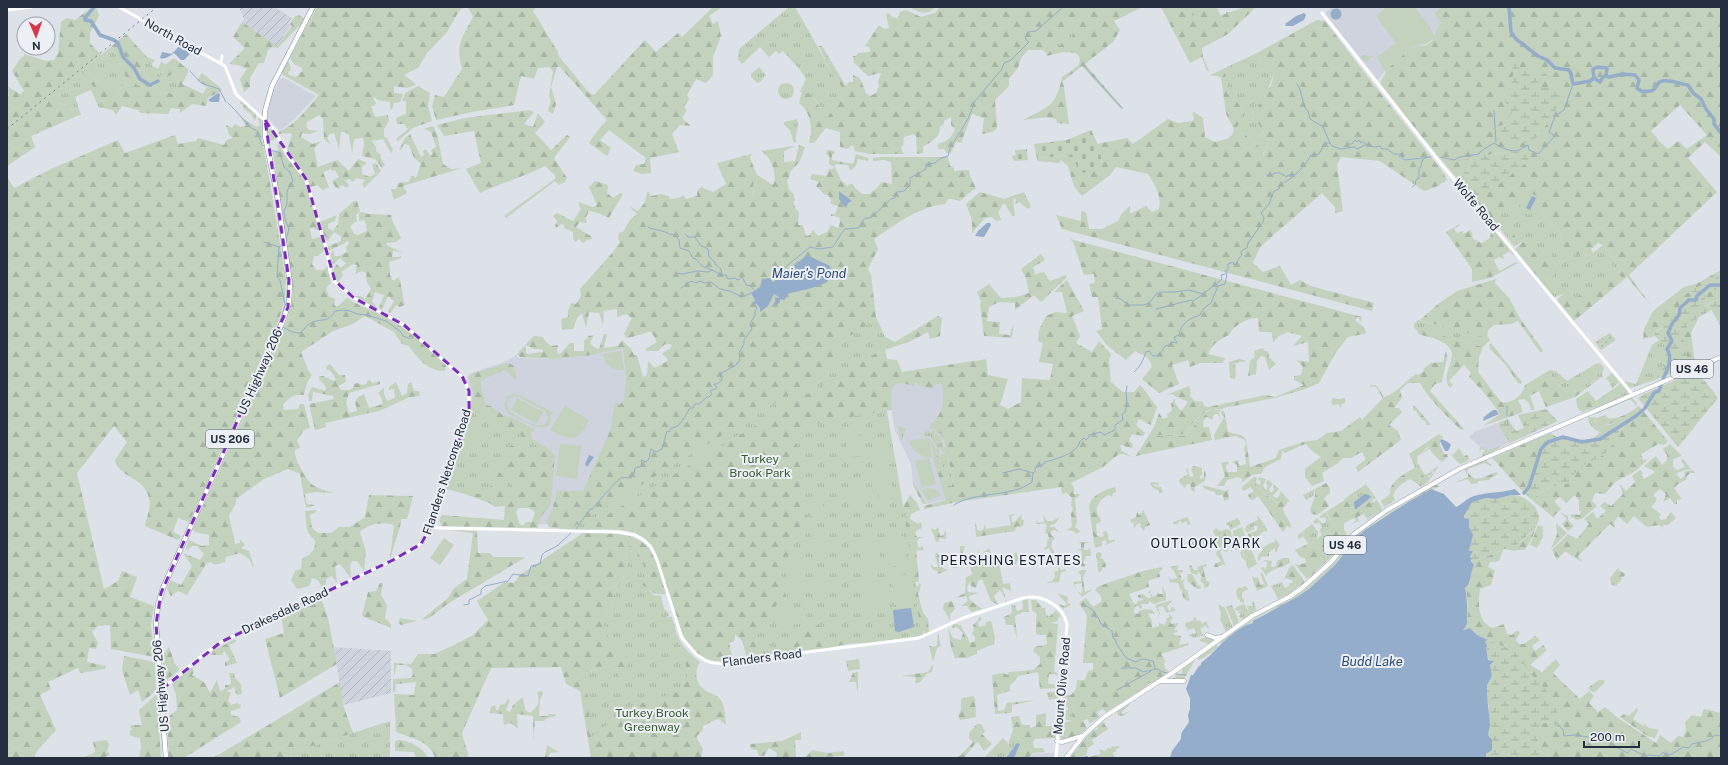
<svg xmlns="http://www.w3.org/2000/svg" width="1728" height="765" font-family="'Public Sans',sans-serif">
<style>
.built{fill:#ced3dd}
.industrial{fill:url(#industrial-furrows)}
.grass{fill:url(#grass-tufts)}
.forest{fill:url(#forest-firs);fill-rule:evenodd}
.wetland{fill:url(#wetland-marsh)}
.cemetery{fill:url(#cemetery-stones)}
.garden{fill:url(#garden-dots)}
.pitch{fill:#c2d2bd;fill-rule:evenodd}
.water{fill:#94adcb}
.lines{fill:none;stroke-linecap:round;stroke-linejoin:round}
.stream{stroke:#94adcb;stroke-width:1}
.river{stroke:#94adcb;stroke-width:3.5}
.primary-casing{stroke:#9ba4b4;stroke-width:5}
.trunk-casing{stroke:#838da0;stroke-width:5.5}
.secondary{stroke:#fff;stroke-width:3}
.primary{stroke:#fff;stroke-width:4}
.trunk{stroke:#fff;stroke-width:4.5}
.rail{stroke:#757f93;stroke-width:1;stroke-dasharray:2 4;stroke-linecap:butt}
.marked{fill:none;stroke:#7b2cbf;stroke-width:3;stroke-dasharray:8 5;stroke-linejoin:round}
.labels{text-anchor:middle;stroke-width:4;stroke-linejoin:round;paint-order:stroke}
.shield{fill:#ecf0f5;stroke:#616876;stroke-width:1}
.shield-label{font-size:11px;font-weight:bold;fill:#252e3f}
.street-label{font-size:12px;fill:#252e3f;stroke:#ecf0f5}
.park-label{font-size:12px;fill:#385c31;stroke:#ecf0f5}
.water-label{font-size:13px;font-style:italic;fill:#2c4b76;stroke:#ecf0f5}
.neighbourhood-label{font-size:13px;letter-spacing:1px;fill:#171f30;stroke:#ecf0f5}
</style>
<defs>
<pattern id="industrial-furrows" width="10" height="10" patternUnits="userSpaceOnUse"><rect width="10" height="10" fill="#ced3dd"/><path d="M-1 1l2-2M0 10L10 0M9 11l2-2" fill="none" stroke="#b1b5bf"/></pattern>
<pattern id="grass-tufts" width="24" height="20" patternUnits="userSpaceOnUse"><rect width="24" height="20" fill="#c2d2bd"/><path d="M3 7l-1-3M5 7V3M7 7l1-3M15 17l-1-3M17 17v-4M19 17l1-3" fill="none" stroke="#a7b5a4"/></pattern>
<pattern id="forest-firs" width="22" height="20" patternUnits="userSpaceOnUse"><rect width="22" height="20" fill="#c2d2bd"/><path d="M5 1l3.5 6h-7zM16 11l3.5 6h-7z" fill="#a7b5a4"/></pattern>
<pattern id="wetland-marsh" width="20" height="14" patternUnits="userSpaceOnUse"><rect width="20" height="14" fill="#c2d2bd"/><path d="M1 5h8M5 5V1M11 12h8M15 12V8" fill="none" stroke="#a7b5a4"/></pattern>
<pattern id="cemetery-stones" width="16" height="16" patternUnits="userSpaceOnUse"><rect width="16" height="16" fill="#c2d2bd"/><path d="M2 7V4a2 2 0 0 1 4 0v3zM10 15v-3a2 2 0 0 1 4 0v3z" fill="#a7b5a4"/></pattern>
<pattern id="garden-dots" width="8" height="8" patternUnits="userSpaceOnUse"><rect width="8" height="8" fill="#c2d2bd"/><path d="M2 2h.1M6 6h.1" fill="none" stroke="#a7b5a4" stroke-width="1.8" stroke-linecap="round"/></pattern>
</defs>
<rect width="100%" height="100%" fill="#dde1e8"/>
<!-- built -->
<g class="built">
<polygon points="1332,7 1441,7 1434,14 1441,22 1434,37 1386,69 1378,80 1326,15 1326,12"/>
<polygon points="284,78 316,96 297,116 284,128 279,130 269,119 268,114 272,95 280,79"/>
<polygon points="623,348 627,398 623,404 567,525 534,524 553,452 472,398 467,379 468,375 474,372 507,361 516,355 519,358 555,359 592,355"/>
<polygon points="893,381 943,382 956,488 947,499 928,504 913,481 911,464 895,431 888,389"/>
<polygon points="1498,423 1501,430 1510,443 1488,453 1469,437 1474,432"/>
<polygon points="1048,753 1054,753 1054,758 1028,758 1028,755"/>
</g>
<!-- industrial -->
<g class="industrial">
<polygon points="239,7 274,7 292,18 288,23 291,25 277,46 242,22 244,19"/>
<polygon points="334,647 391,651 391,693 343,705"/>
</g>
<!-- grass -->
<g class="grass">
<path d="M789,7H795L825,60L824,61L843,89V97L827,119C821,109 813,91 800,92L806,79L800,70L783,51L779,54L776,51L769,57L760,47L742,64L738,59L739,49Z"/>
<polygon points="1188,7 1206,7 1201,12 1192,18"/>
<polygon points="1075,16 1080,20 1071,39 1046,53 1043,50 1048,40 1054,38"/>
<polygon points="1390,43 1366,62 1361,59 1361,57 1364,55 1373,56"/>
<polygon points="112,46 127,80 117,92 111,93 98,83 86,67"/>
<polygon points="1257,53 1262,67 1270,69 1274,74 1262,103 1259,112 1252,111 1255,117 1252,119 1258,123 1264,133 1257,136 1270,139 1262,157 1261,148 1237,128 1241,118 1242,108 1227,91 1225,68"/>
<polygon points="147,57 155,60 151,65 158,69 161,62 166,64 160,78 163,79 173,74 178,82 175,94 158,91 157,87 148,88 137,85 133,78 138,75"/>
<polygon points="289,62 291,70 288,72 289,76 283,75 282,72 286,63"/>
<polygon points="759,67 766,75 760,82 757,83 751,77 751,74"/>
<polygon points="81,70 103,99 104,108 99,108 91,90 75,97 81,115 77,116 68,106 49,100"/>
<circle cx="786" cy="91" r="8"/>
<path d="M797,119C800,126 795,134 796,142L794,143L790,130L784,125V122Z"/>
<polygon points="271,128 273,130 277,137 275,137 274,140 270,141 268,131"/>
<polygon points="757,175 770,183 752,196 754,178"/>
<polygon points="1531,194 1538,197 1540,210 1562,235 1561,245 1589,256 1603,245 1621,269 1621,277 1569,302 1563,294 1554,297 1543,284 1553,276 1560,261 1553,259 1549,249 1538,257 1524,241 1514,246 1493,220 1493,210 1516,209 1523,200"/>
<polygon points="639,213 801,237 859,233 873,319 876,317 885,337 895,342 877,353 903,505 906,513 923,634 919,636 876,642 847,644 829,648 786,654 785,651 747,658 742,640 735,634 734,641 729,643 733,662 682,634 654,546 634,528 591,525 582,530 568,530 567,525 623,404 663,374 672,344 659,345 651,331 628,338 625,336 648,306 575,309"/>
<polygon points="1418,320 1488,337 1490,340 1483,347 1414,328 1414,324"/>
<polygon points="1660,340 1665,346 1666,362 1655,380 1630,388 1624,381 1636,384 1652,345"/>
<path d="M1452,352L1455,356L1451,369L1449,381L1453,385L1450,388C1441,375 1453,366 1452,352Z"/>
<path d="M1597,363L1601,364L1604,368L1602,374L1603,377L1597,378L1584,388L1572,393H1568L1559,386L1552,378V373L1556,371L1567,381C1577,374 1587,370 1597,363Z"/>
<polygon points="1612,373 1628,391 1628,394 1581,415 1599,405 1583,399 1576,399 1588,391 1596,401 1620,384 1617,380 1618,383 1612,388 1608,380 1605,379"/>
<polygon points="1631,397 1637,403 1636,405 1635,405 1635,404 1631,400 1628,400 1596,414 1597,412"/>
<polygon points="472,398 553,452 538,507 445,488 469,417"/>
<polygon points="1333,398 1338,399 1345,398 1345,403 1341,404 1342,407 1340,407 1339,404 1333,405 1331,402"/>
<polygon points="1213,409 1221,410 1219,412 1213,410 1204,416 1184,436 1158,437 1158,435 1183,434 1202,414"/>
<polygon points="1606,415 1608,419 1604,422 1597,424 1595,422 1597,418"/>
<path d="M931,423H933L935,433C943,436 942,445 944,453L947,456L953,483L951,487L948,485L936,448L939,450V456L944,454L942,449H938L931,437L917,433L923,434L929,430V433L933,430L929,428Z"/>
<polygon points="899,426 906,429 901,442 898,427"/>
<polygon points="1481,446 1488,451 1498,446 1500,448 1482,457 1482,453 1485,452 1483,449 1480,450 1481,452 1479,450"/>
<polygon points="1429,447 1438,459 1429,449 1417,457 1418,464 1425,475 1432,471 1432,474 1428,476 1429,478 1434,472 1432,470 1437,467 1436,465 1438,467 1428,482 1420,487 1418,484 1422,475 1418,468 1417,457"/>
<polygon points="1486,460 1492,466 1484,463 1468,469 1467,474 1464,469"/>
<polygon points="1254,477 1257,477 1256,483 1260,485 1261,481 1258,480 1259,477 1266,479 1263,486 1266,490 1268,486 1266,483 1268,480 1273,484 1269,489 1270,492 1272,492 1274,490 1273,487 1274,485 1279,489 1273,496 1274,497 1278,498 1281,491 1290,502 1288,502 1285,498 1278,503 1255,486 1252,481"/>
<polygon points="1437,483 1436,485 1387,513 1361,533 1332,565 1299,594 1259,616 1234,633 1233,632 1260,615 1300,593 1331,566 1359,533 1383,516"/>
<polygon points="1366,484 1376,498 1371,501 1374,503 1376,499 1382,508 1381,511 1367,520 1367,519 1378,511 1372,506 1371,501 1354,511 1351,504 1344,499"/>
<polygon points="1315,489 1313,496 1306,500 1303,495"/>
<polygon points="1325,512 1335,526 1322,534 1319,531 1322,526 1318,522 1316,524 1313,522 1317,518 1322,523 1325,523 1326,520 1325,517 1321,518 1319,517"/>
<polygon points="1258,516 1264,524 1262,525 1263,527 1256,532 1258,526 1255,525 1253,527 1254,529 1247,533 1245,529 1247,525 1258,520 1257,517 1251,520"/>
<polygon points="1238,518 1241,524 1230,530 1229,525 1227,526 1226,523"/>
<polygon points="1312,524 1318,532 1317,541 1309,543 1307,540 1308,534 1311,535 1307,531 1302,533 1303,537 1299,539 1297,536"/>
<polygon points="1227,529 1231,532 1232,539 1228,543 1225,535 1227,533 1225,533 1223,530"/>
<path d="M1239,542L1243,550L1250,547L1256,561L1255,559L1251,560C1243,555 1240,550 1239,542Z"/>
<polygon points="628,545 638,547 647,577 642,585 654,594 651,595 661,596 664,609 668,612 669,616 666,617 672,617 688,674 700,758 593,758 582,695 581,674 614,665 620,677 620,670 601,620 611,609 614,595 627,570 626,556"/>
<polygon points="1286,575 1291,577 1296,582 1294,587 1288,590 1290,593 1278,599 1271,586 1282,582 1285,588 1289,586 1289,583 1292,583 1293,581 1286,578 1284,580"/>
<polygon points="1254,601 1256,610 1244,619 1240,618 1239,616 1241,614 1238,612 1243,609 1237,611 1235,608 1244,604 1250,614 1247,606 1253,606 1252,602"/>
<polygon points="1138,603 1141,604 1142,608 1139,609 1139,606 1135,607 1134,613 1128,616 1126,609"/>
<polygon points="1218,604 1225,608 1232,626 1232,627 1226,632 1220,619 1221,614"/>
<polygon points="1232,605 1239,621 1234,626 1226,607"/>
<polygon points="1194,620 1195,623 1198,625 1201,636 1194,638 1189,635 1196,633 1194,628 1188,630 1188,633 1187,630 1189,629 1186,628 1185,623"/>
<polygon points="1208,637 1214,640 1209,644 1200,641 1200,639"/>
<polygon points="1220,642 1217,645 1218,647 1204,658 1198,660 1199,657"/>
<polygon points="859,659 860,669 848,671 846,661"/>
<polygon points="1195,660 1184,679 1168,680 1174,678 1176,675 1184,674 1182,674 1182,669"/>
<polygon points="1051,691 1051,692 1060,691 1059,698 1049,700 1047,694 1045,694"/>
<polygon points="1129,703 1130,704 1121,713 1123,714 1132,710 1122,716 1119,716 1116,711"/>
<path d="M1065,706L1073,707C1076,712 1075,716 1073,721L1066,720V716L1061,715L1064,714V713L1061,712L1062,707L1063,711L1068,710V708L1065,707Z"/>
<polygon points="390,721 390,758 291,758 290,753"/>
<polygon points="1014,734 1025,743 1019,758 984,758 1003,738 1009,744 1009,741"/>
</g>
<!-- forest -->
<g class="forest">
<polygon points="92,7 96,7 99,16 90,33 90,43 101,55 86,67 98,83 103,80 111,87 112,92 117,92 127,80 112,46 126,34 147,57 138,75 133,78 137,85 148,88 157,87 158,91 175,94 178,82 173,74 163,79 160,78 166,64 174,58 189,70 182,84 203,94 207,87 197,80 202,73 222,89 221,91 208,98 206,106 192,104 180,113 180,109 171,108 168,114 141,113 138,110 122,106 116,115 113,110 104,108 103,99 81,71 49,100 68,106 77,116 31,136 35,147 7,166 7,97 9,96 7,86 20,94 24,91 12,71 20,59 24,56 24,54 46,61 54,60 58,53 61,22 67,18 75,20"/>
<path d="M317,7H464L459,11L447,32L427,53L418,68L404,75L416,84C410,90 402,87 394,86V93L403,94L400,102L394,103L392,110L390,108V102L377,100L375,97L373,98L376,103L374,106H371L375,117L388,115L389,121L384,129V137L387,138L393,150L391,153L383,139L372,141L376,147V151L381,155V159L385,165L382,168L375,159L362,156L364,144L363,138L354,139L352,154L349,135L345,132H341L339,149L334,133L330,134L327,138L331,145L324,139L323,119L319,115L307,122L306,126L309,130L318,131L310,134L302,133L301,137L312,144L322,141L314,148L318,167L337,160L349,171L358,159L367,163L362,167V174L370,177L375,174L372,165L376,163L381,171L364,188L362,184L365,180L356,178L353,182L349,179L345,181L349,185L347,188L342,185L339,187L340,189L336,188L332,181L339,177L335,170L332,171L331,169L323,172L329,187L323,190L317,185L310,187L306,176L287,151L292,134L290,133L279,134L278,132C296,125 307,109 319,95L283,75L284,74L296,77L303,70L302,68L294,64L290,58Z"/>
<path d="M465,7H536L533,11L558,52V55L589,93L594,95L645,40L656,52L678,33L682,37L713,7H722L709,16L713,24L718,21L721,36L713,57V75L706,83L696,79L687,95L689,99L684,107L687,110L682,118L691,126L680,125L672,134L679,152L650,158L651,173L642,174L633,171L636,165L644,164L646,158L609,130L600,140L611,148L607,156L589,143L598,130L607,120L560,67H557L551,87L556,104L553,114L548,111L551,101L549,96L553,71L549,67L538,68L534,79L521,76L514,105L472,112L436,120L432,106L435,95L444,97L462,69C455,44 462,38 473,17L469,9Z"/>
<path d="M910,7H935C929,16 918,13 910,7Z"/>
<path d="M940,7H1143L1114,21L1120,30L1113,42L1085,64L1124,109H1121L1082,66L1063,81L1069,124L1057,123L1056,119L1047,117L1023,120C1048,107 1056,107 1062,77L1079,65L1080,58L1076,53L1063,52L1047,56L1046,53L1071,39L1080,20L1075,16L1054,38L1048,40L1043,50H1028L1021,58L1018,68L1009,79V86L995,100L997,128L993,132L982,134L984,118L972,114L961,143L956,142L951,153H947L944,149H938V144C948,141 951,138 955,129L951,125V117L944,121V124L940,127C940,136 932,143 923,146V153L917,154L916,136L914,134L904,137L903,146L901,147L902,152H903L904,154H870L855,151L853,145L847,149L840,147V132L826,128L814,143H809C809,139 811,137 811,133C811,122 809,110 799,103L802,92L804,91L812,96L827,118L843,97V89L824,61L825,59L819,46H822L846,86L849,82H853V75L860,78L866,93L870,96L876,93L879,86L878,82L881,73L868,76L854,63L853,56H856L858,53L870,52V47L865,46L879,25L884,29L889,28L886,14L889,13L892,17L898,18L900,12L906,10L921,17L935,13Z"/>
<path d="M1161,7H1188L1192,17L1201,12L1206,7H1217L1220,15L1226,14V12C1238,12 1244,4 1255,8L1228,34L1202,48L1203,57L1209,71H1207L1202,57L1190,63Z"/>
<path d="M1441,7H1721V157L1705,142L1688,158L1717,192L1629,275L1652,307L1627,277L1574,321L1558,301V299L1563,294L1569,301L1621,277L1618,271L1621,269L1603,245L1598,243L1591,249L1593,254L1589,256L1585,254L1566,255L1561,245L1562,235L1540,210L1535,211L1533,210L1538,201V197L1532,194L1523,200L1516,209L1496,212L1493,210V220L1420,135L1380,83L1386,72L1384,70L1396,62L1410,48L1426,45L1431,42L1441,22L1434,14ZM1680,105L1707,135L1687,149L1678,141L1668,149L1661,143L1651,131ZM1524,150L1526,163L1518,168L1459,177L1469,168L1461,160C1474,159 1486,155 1499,153C1508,152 1514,152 1524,150Z"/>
<polygon points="299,15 305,19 301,26 298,27 278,48 272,47 268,50 264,63 259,63 250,78 250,87 244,92 240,79 247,69 238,65 229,64 245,48 233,37 242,22 277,46 292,26 290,24 295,16"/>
<path d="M1317,20L1325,21L1374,85L1443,172L1447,180L1436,187L1424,191L1380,161L1341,157L1337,165L1343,211L1335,213V207L1322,193L1260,247L1253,263L1263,272L1280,266L1291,285L1300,280L1311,286L1374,303L1372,311L1062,229L1056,215L1081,221V211L1086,212L1089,229H1102L1118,221L1122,213L1130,206V213H1132L1146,206L1152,212L1159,209C1162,196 1155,185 1148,174L1116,167L1110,175L1082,196L1074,186L1068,166L1061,160L1059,163L1037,161V159L1073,154L1102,162L1097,144L1127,138L1133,144L1168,119L1178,123L1193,121L1194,117L1192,115L1194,112L1203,118L1205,137L1215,142L1227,139L1232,135L1234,131L1232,125L1226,114L1221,77L1210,75L1225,68L1227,91L1242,108L1241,118L1237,128L1261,148L1263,156L1270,139L1257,136L1264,133L1258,123L1251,120L1255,117L1252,110L1259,112L1258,105L1261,103L1254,98L1271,86L1274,74L1270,69L1265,70L1262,67L1257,53Z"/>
<polygon points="418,86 430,93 428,106 432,121 413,128 398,141 396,139 408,129 404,124 397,124 396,118 406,114 406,101 402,101 405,93"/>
<polygon points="241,101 256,114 256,119 254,120 251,114 243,108 243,105 240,103"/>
<path d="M530,110L534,112L524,124L533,127L538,113L545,122L535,133L551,150L567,135L570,137L554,158L567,178L565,182L559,185L555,181L506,218L504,216L555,179V175L545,166C524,177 501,183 480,193L466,169L481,163L474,131L444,136L437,125L465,118Z"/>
<path d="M241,117L256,127L260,125L258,119L260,117L261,119L262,140L269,177L286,280L285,298L279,320L189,522L178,518L173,532L181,536L178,540L145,526C146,517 152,508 149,498C144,476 120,479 115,460L127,442L114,426L77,473L104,589L118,581L122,571L137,577L130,597L154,606L151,625L155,657L111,649L110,625L98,626L92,632L98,643L96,649L89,648L87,662L106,666L105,669L80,673L78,668L48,682L51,689L40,695L56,730L37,751L34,758H7V177L14,188L51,169L118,140L125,153L175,135L178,144L196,141L198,138L224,145L227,140L233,138L229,135L226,125L232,128L235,124L240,127L246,126Z"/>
<polygon points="433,126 437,134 443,164 451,169 462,168 403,186 407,193 394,200 391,189 396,189 398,183 408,182 412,176 416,178 421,164 414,158 409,145 404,144 401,150 399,150 405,138 410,134 421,157 424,155 423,151 426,149 430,156 433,154 431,150 436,147 431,132 424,129"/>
<path d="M279,143L285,155L304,180L320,231L313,228L310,229L312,239L321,237L325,249L318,256H314L312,264L316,270H323L328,266L331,283L326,288L329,297L335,298L334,305L337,307L347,298C358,306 373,310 386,317C409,330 428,347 446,366L445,371C428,371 418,359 409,346L402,344L394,332L365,316L353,324L333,331L301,352L308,370L312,375L307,383L304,395C295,394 289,397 283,405L284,410L298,409L300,404H304L310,428L304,430L297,440L300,448L295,450C293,457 307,482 313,485C319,489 327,491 334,493L315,492L305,494L307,504L315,505L306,508L300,474L288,469L264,479L236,499V504L229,515L235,544L240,543V539L245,545L241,548L249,551L254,567H253L249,559L240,553L226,557L225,562C219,564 215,566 210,562L206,564L187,595L178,591L171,596L167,589L170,580L181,585L192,566L183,553L200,560L204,554L197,546H192L187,550L186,548L189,540L202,546L209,545V535L195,532L193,529L286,323L292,303L293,290L273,152L279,150L277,146Z"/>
<path d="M799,145L805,147C803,151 801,159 799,162C793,170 791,167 789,178L787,180L789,190L793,193L795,200L793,202L796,209L799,212L798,225H803L806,236L810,235L813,230L818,236L827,232L831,225L839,228L840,218L834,216H831V214H835L838,206L831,204V200L828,195H825L816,186L819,182L810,179L812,174L826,176L829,169H833L834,167L829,164V155L826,154L827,150L834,151L835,153L832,155V160L853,164L856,154L869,158L868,161L858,159L856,166L850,171L848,165L838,164L834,165L841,180L848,187L849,184H853L855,188L862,194H870L872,191L875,190L882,182L892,184L891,162L884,160L873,161V158L882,157H948L950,166L954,168V171L969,170L970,176L976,188L964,197L960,201L952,199H948L945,204C917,207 897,224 874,239L878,249L868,269L871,275L876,317L858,332L834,342L838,364L568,530L549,527L546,521L552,511L557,491H583L611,429L614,407L616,402L619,405L624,400L626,381L623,348L592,355L555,359L520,357L517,354L524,346L526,347V353L528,354L543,352L542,349H534L525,345L534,336L543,337L545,341L551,346L558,345L557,353L560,354L570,343H574V351H584V340L587,339L588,336L594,335L590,343L595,348L599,349L604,334H607L604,348L618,346L622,340L631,349L634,355H637L643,377L647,375L648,361L655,368L669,360L662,354L673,346L668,341L658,351H646L645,349L657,342L651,331L628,338L624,334L632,318L626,314L617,317V310L615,309L604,311L603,325L599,313L589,312L586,328L582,313L577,318L573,329L562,330L561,319L568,317V311L571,303L576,304L581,296L580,289L621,243L618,239L619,233L623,232L630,220L637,214L629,206L638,211L645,202L647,193L648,191L651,196L661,194L669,196L670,199L679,198L683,195L686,199L697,196V191L701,187L713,192L726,184L717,163L752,154L750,158L757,175L754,179L752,195L770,183L773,185C778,175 771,156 761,151L793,146L794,147L784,151V162L795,161ZM807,255L830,266L829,272L825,274L826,277L829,278V280C816,288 802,291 787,294L784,300L780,299V302L776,306V299L779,297L774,293C770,300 768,310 759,312L760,308L756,303L754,304L755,300L752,293L760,287L762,279L772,278V281L773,282Z"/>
<polygon points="595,181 608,185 607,193 613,198 620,193 623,194 609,218 598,213 589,211 585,219 587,221 586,223 580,222 576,227 592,237 592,239 587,240 583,243 579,239 575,242 573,238 573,232 564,228 564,225 561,224 557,228 555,226 557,221 553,216 557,213 573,221 581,209 578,202 593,207 597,205 589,187"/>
<polygon points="980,192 1004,199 1024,192 1031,207 1028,209 1019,202 1015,204 1016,199 1013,199 1015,216 1012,216 1005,204 1003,204 998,212 1001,220 996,221 992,217 985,218 972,233 972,220 966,204"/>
<path d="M354,201H357L360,211L356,215L357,221L351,225V228L354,234L358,235L367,231L366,224L364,220L359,221V213L362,212L368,214L391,215L392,220L401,238L396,242L386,243L388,246L402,252L393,251L392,257H399L401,256V258L389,262L390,275L393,281L399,277C402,287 402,295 405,305L399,307L397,305L390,313L388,311L394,301L388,296L382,310L379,308L384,295L375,292L372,302L376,306L375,308L354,296H361L365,299L371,289L367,282L366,273L362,271L355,274L357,265L353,264L341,272L343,275L338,282L333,274L334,268L337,264L341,268L346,263L340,258L332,265L331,252L334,251V256H339L347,252L346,247L349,243L347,240L345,243L328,251L327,247L341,241V236L334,232L328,241L325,240L320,222L337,215L335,221L328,224V228L333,231L338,224L339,214Z"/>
<polygon points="1462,223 1454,229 1457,233 1464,231 1462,234 1471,230 1473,239 1482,243 1490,238 1492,227 1519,260 1510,251 1503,255 1504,259 1499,257 1494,260 1499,271 1516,262 1518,263 1490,278 1472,282 1472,269 1446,232"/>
<polygon points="1516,233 1519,234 1519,239 1514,246 1509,239"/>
<path d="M1070,239L1362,317L1361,322L1358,317L1356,318V321L1364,327L1366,333L1364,334L1348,337L1336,352L1319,383L1305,389L1275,398L1223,408V409C1220,410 1217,408 1213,409C1202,410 1191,426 1183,434L1159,435L1158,436H1184L1204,416L1213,410L1219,412L1221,420L1218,414H1214L1212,420L1207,417L1203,421V427H1209L1212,440L1136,456L1154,427L1159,413L1163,419L1168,417L1167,415L1172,410L1171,404L1175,398V403L1181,411L1183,409L1188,402L1171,394L1166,395L1189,386L1191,392L1190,396L1194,401L1203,402L1204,406L1208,407L1266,395L1275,397L1304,385L1294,380V376L1301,375L1303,367L1297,360L1309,362L1308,342L1293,346L1302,336L1288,332L1279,336L1273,342L1272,332H1261L1259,331L1258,318C1248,317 1233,326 1229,335C1220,339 1212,344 1208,354L1225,358L1223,363H1201L1190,367L1188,360L1172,365L1179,384L1159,393L1142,379L1152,367C1150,357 1144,355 1135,351L1126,360L1109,347L1096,331L1102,329L1098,297H1092L1089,284L1095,283L1094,274L1084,275L1073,242Z"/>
<path d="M1524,241L1538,257L1549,249L1552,250C1550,260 1557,258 1562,264L1553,276L1543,284L1515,249Z"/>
<polygon points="1041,254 1045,260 1033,267 1035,274 1044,272 1050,281 1066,275 1067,277 1041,302 1034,295 1015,310 1015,303 999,302 989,307 987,321 1000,322 999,334 1010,335 1014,322 1012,338 984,336 980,304 981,302 977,292 989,284 1001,298 1016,297 1029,293 1026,278 1021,269"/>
<path d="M1721,270V272L1710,284L1685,290L1689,293L1697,292C1691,297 1685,300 1679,306C1675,311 1674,319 1669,323C1664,328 1656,328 1655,336L1643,339L1644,329L1653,311L1684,287L1696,284Z"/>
<polygon points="1496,279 1495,283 1509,298 1521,320 1543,350 1542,352 1540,352 1518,321 1511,324 1494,325 1488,330 1487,338 1420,320 1438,304 1457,291"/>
<path d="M1067,280L1084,311L1072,316L1080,336L1076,343L1092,352L1099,341L1111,354L1109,360L1111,382L1123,392H1134L1140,385C1147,392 1151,400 1157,407L1151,425L1139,419L1136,425L1145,433L1143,436L1132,434L1129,440L1133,445L1132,448L1120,445L1122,451L1132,457L1123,454H1119L1103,467L1071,483L1074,488V494H1080L1079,496L1075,499L1077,522L1075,527L1080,531L1077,534L1073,531L1067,530L1072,527L1071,514L1073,508L1071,506L1072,498L1067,493L1062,494L1061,487L957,502L924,509V506L946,500L934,462L931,439L936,450L948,485L951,487L953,483L948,456L945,453L944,449L946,446L944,439L940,433H936L933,422C945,411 944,399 942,384H936L933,389L918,385V383H915V385L913,386C889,377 890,391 892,410L820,422L794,442L803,453L800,475L802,503L803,508L810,521L807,527C787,532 793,539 788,555C786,559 784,563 782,567C779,576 783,588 786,598L772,608L775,623L769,624L764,618L752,631L756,644V649L771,646L781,650V653L747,658L742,640L735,634L734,641L729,643L733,662C694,664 685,644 675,612C670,598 666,584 662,570C657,555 652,541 637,534C621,527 599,530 582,530L938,316L942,318L940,336L930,339L928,332L911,341L885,350L887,359L897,360L902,372L986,359L988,375L1008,379L1000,405L1008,409L1021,402L1022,378L1050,380L1053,364L1039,362L1043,343L1038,341L1039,330L1046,316L1055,312L1067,313L1062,292H1054Z"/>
<polygon points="1721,281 1721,298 1704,306 1706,292 1719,289 1719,284"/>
<polygon points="1721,304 1721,327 1711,309"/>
<path d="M1699,317L1691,333L1695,363L1690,366C1686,354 1678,334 1688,324C1691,321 1696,319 1699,317Z"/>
<path d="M1415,328L1483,347L1479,357L1478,372L1501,402C1512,404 1523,396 1525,385L1550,370L1556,371L1552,373V378L1559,386L1568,393C1577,393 1592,384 1597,378H1600L1575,397L1546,407L1539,391L1530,396L1535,410H1531L1529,403L1524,399L1518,400L1523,412L1483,426L1500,414C1491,400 1481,389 1469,377L1471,373L1464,365L1449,381L1451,369L1455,357L1453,355C1448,339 1433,339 1419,334Z"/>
<polygon points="1491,343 1522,382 1521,384 1518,383 1505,364 1490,349 1489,344"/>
<polygon points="1263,348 1265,351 1268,351 1269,357 1276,364 1269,370 1265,357 1261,356 1257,361 1256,374 1248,376 1250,361 1255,357 1254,351"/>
<path d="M1446,351C1449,360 1443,372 1442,382L1435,384L1430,391L1464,429L1461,430C1446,415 1431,402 1420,383H1408L1400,390L1402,398L1394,408H1399L1402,412L1389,425L1398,431L1401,440L1358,472L1356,467L1366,459L1362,452L1351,458H1343L1338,463L1322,473L1324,481L1312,486L1305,477V469L1321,457L1310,449L1306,444C1298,446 1293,450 1285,453L1282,451L1281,459L1265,467L1261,474C1250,473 1246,480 1238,486L1242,482V479L1238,477L1227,480L1224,486H1217L1225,476L1221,463L1228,461L1229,464L1226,465L1227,472H1237V465L1232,462L1238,460L1239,466L1246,464L1244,447L1246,445L1245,440L1235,436L1215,440L1214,435L1224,417L1221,413V411H1224L1228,432L1241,435L1246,439L1250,467L1276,458L1279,450L1303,442L1317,440L1327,433L1341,431L1360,417L1362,420L1383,398L1376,387L1369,386L1376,385L1384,397C1397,393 1405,381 1416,374L1418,375L1424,371L1423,369L1431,363L1443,362Z"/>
<polygon points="1239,359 1247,361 1235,363 1236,375 1235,379 1230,378 1229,362"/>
<path d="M507,363L513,365L517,377L514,379L507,371L505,370L481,380C479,390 485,396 486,405L491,406L504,416L511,417L534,429L535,432H531L532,437L522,438V434L512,430L511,427L505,426L501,421L472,410L473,392L469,379L471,374Z"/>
<polygon points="330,364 339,375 345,375 346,382 338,386 341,390 349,390 353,388 354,384 358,383 361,385 367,384 367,381 370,380 372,383 380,381 380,384 349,393 346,403 349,413 357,411 355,402 358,397 364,394 369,408 383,404 381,397 378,393 384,388 384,394 387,401 395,398 394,389 389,390 389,387 396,382 402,396 407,393 408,384 411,382 414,391 419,391 420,396 410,397 379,411 325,423 326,427 315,430 309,404 334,399 333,396 313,392 312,401 309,401 308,395 312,387 325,391 326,387 319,379 319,376 323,376 334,381 336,379 330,370 327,370 326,367"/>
<path d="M1587,395L1592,401L1599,405L1583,412C1577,410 1577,405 1576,399H1583Z"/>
<polygon points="1413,406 1416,407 1431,425 1426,425 1426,422 1421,419 1416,411 1413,410"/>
<path d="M1639,406L1642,410L1641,411C1626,417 1612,425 1597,427L1600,432C1594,430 1588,424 1588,417L1597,418V419L1594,421L1597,424L1601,421L1603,422L1607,418C1618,420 1630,413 1639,406Z"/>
<path d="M1644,412L1668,441L1664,445L1658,444L1641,454L1643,460L1648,459L1637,470L1615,482L1605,494L1595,493L1592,501L1597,506L1583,518L1577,520L1570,516L1572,514L1580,515L1581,511H1579V501L1575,495L1566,503L1560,497L1554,501L1561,509L1553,517L1532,500C1541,489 1556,486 1569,483C1579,462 1595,463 1609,450C1616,443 1616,435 1621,429C1627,422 1637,417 1644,412Z"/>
<path d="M1550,433L1557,437C1534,445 1535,469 1528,488L1523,492L1492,458Z"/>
<path d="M1439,434L1444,438L1440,439V445L1444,454H1447L1448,457L1442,462L1438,459L1429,447H1427L1417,457L1418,468L1424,477L1420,479L1418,484L1410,479C1402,483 1395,488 1393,496L1395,500L1384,507L1381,501L1390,494C1389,481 1405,474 1414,468L1415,466L1409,454Z"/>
<path d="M535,442L548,453L555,454L551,503C545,516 540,511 538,528L442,526L439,520L442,515L504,520L505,506L495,507L489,503L468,495L447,489V486L487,496L490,487L493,484L492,476L497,471L502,474L508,482L506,483L510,489H514L517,488L518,484L514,481H510L504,473L499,470L498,466H503L507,460L506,450L511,446H514L517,451L524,453L538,449L535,444ZM519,508H529L535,512L532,522H526L524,525H520L516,512Z"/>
<polygon points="1670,444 1682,456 1673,459 1673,467 1677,470 1685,467 1681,460 1683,459 1691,469 1679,472 1676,474 1681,479 1685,476 1684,472 1693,470 1695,473 1690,473 1686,477 1687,479 1678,484 1674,488 1682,499 1677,500 1677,504 1674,504 1670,498 1663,502 1666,494 1660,489 1653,495 1657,499 1651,507 1661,514 1659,517 1661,520 1666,519 1671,512 1676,518 1668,525 1662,525 1664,529 1659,525 1647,527 1634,516 1627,524 1618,516 1614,522 1615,528 1610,524 1578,556 1583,563 1565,551 1557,560 1552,550 1568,534 1577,539 1589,524 1584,519 1593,512 1597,519 1606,511 1600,506 1604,502 1611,506 1623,494 1619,483 1626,491 1635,482 1632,476 1640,470 1643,473 1641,475 1644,479 1654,473 1654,471 1644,466 1656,456 1662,465 1667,460 1667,455 1663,449"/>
<polygon points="1459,448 1464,456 1467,455 1469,458 1468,461 1460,464 1452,456"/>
<polygon points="1193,466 1202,468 1202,475 1200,476 1200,479 1204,478 1204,470 1206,472 1205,481 1194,487 1195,492 1192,491 1190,484 1186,484 1185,488 1179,482 1180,479 1188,474 1186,470 1187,467 1190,477 1194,476 1191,470"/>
<polygon points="1496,472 1498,474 1492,477 1489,480 1478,481 1478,483 1471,484 1468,479 1454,483 1468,477 1468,473 1475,479 1482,478"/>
<path d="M1254,477L1255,480L1252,481L1255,486L1277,503L1285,498L1288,502L1283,508C1283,514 1290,520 1291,526L1290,528L1287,526L1283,532L1258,496L1253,500L1250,499L1248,495L1254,491L1250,487L1244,491L1241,488Z"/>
<polygon points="913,481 927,504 923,504 913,485"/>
<polygon points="1154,482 1159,483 1158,485 1155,484 1154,486 1161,487 1163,492 1160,493 1158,490 1153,488 1150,483"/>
<polygon points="1326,483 1330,488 1330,493 1324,498 1329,506 1317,515 1312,514 1310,510 1315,496 1315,489"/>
<polygon points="1202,485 1225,491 1229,490 1228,492 1229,499 1224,501 1223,495 1216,495 1215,492 1205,489"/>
<polygon points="1436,485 1440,486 1402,506 1365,530 1355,539 1336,564 1309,589 1291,601 1262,615 1221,644 1220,642 1259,616 1290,600 1303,591 1332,565 1361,533 1395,509"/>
<path d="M1115,487L1116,492L1113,493L1112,497L1109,495C1103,497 1095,505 1097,513C1098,516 1101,518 1101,522L1096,524L1097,535L1100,537L1104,536L1103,532L1107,531L1109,541L1115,539V541L1105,545L1107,543L1105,540L1102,541V546L1095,548L1089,507C1092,494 1104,490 1115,487Z"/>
<path d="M369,495L413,496L407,519H401L400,527L390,559L394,525C381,521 369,524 360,532L366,552L364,571L357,561H353L350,564L351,578L340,564L335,566L337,583L332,576L326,579V587L323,589L318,580L312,578L309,586L297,589L291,580L295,571L301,569L302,558C310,557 318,546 314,539C312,537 310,536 309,534C306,529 306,518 305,511L316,510V512L310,515L312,528L318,533H331L339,527H350L365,517Z"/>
<polygon points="910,495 917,503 920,510 911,514 910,519 918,524 921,522 922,528 917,530 915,534 917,537 923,537 917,540 918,548 923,546 924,552 923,550 916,551 919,580 917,582 914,581 905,519 906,513 903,505 905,504"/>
<polygon points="1345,500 1351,504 1354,511 1371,501 1372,505 1376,504 1379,506 1378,511 1367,519 1364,514 1357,517 1360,523 1358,521 1352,524 1356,520 1354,518 1344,523 1344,530 1347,535 1347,538 1330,558 1309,578 1306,578 1295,564 1299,565 1305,563 1306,561 1305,558 1300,557 1295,550 1308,544 1302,534 1308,530 1311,535 1308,535 1307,540 1309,543 1315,542 1322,534 1335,526 1326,512"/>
<polygon points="1143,509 1150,525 1145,527 1144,531 1140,526 1141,525 1140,523 1137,524 1134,528 1133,524 1138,521 1132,523 1130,520 1136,517 1137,512 1139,515 1142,513"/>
<polygon points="1560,512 1568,516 1568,520 1574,526 1568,531 1562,524 1567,519"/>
<polygon points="1015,514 1011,517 1013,523 1022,514 1021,518 1024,521 1023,526 1021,527 1017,526 1015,531 976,537 975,521 978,531 983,530 985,524 986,529 1011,525 1009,515"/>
<polygon points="1043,514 1047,521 1052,521 1060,517 1055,524 1050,525 1050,527 1055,527 1059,532 1054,530 1050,532 1051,535 1055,538 1052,541 1051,546 1056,555 1055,560 1056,563 1053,566 1051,562 1053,558 1046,557 1053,556 1049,548 1045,550 1044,548 1047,546 1047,541 1049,539 1048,534 1045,533 1047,526 1045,523 1036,524 1036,519 1037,523 1044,522"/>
<polygon points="1187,517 1191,524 1187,525 1187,521 1182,523 1180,521 1177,524 1173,524 1173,522"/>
<polygon points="1556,523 1567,533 1551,549 1557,534"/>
<polygon points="1264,524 1268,531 1262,532 1257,538 1258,544 1262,546 1262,548 1257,545 1252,546 1248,534 1261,529"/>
<polygon points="1537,524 1532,538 1525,550 1517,550 1515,547 1533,531"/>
<polygon points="1538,525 1543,527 1543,537 1537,548 1530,545"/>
<polygon points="938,527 940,536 943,535 946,530 946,539 940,538 938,542 936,542 931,528 935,530"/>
<polygon points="1242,527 1245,535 1243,537 1237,538 1240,549 1237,550 1233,548 1232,551 1231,552 1229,545 1234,541 1233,531"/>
<polygon points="1216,528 1220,531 1225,531 1228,543 1219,548 1217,544 1211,541 1216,537 1213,531"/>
<polygon points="448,530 477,531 478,553 490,553 493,557 526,557 449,603 429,618 421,620 448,598 453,589 467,579 473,533"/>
<path d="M583,533C609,534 642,529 655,558C660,569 663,582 666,594C656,596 650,591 642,585L647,577L638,547L628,545L626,556L627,570L614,595L611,609L601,620L613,648L625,650L629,664L620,670V678L613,665L581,674L588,697L591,737L633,706L681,691L688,674L677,635C683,647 689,654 700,662C694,671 695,683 705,690C710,694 717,694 721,700C725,706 725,717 726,725L719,719L715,720L703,726V730L696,737L703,749L701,758H591L580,691L566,684L561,667L491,668L462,733L469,758H435C430,740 410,738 396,732L394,694L414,695L416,682L396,684L395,692H393V679L411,678L413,674L412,669L406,665H397L394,676V663L411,664L418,654H434L450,647L473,635L488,620L477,601L505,582L514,583L520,575Z"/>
<polygon points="1201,536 1206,541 1209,540 1213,547 1215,548 1209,552 1210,549 1205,544 1199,549 1195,548 1194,546 1192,547 1190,544 1190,541 1194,541 1196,538 1198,539"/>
<polygon points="1275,538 1279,544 1277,552 1275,551 1275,548 1269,552 1269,556 1261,557 1260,560 1258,561 1258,555 1263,550 1262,548 1270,543 1275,542"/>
<polygon points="1079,542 1090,542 1084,544 1084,550 1088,550 1090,547 1091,556 1086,556 1083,563 1086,565 1083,567 1078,563 1081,563 1082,551 1077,550 1081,549 1081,544"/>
<polygon points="960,546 965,546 962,555 964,563 968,562 970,554 972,562 978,561 978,549 980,560 985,566 990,564 989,552 984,552 989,548 994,563 1004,560 1007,557 1012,558 1016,551 1018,557 1021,557 1024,552 1025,566 1019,561 1017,561 1015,565 1011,563 1010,566 1004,562 1000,567 1003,584 1010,583 1011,591 1002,587 1007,602 1005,603 1006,599 1000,590 994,596 998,605 991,601 982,579 978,581 976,588 971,586 970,581 967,587 968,592 979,593 969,596 970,600 982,609 971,612 967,606 961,606 968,601 966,596 955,598 965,593 966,577 972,575 970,565 954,568 952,567 960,564"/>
<polygon points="1227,547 1228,550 1227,552 1222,550 1220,551 1226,566 1224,564 1218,567 1214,567 1215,564 1221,561 1216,554 1217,551"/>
<path d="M1503,550L1499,561L1490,562L1488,567L1495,570L1491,585L1480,589C1478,602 1477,623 1493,628L1504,624L1507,634L1512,635L1516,631L1520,632L1516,640L1519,644H1524L1535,636L1540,640L1532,646L1535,651L1543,645L1547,650L1530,665L1542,672L1556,659L1560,665L1553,673L1580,699L1589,691L1594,696L1589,703L1598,712L1605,707L1618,718L1656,743L1660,735L1671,743L1678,736L1683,737L1686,730L1685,722L1692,715L1701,717L1704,709L1721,713V758H1549L1548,754L1540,751L1537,735L1541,724C1549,720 1553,723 1559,729L1562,726L1555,705L1548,693L1531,675L1515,651L1488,640L1477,635L1470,628L1463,630C1465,628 1466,627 1467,625C1469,616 1468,596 1465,588L1470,582L1473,563L1472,562Z"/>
<polygon points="1242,551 1243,555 1251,560 1255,559 1257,564 1248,569 1246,564 1246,561 1243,559 1240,553"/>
<path d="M937,552L939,556L941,554L942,558H946V561L941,559L940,563C942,568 944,569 948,570L938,574L937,571L932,569L931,563L933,567H938L935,555Z"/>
<polygon points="1100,552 1102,555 1100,558 1103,559 1106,565 1105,568 1102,567 1102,570 1099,573 1097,564 1099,563 1097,562 1096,553"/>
<polygon points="1283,558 1289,558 1290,563 1269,572 1266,576 1261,568 1264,567 1265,570 1268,563 1263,560 1272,561 1271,566 1273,567 1276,566 1277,561"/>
<polygon points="1206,564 1207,566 1203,567 1206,580 1210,583 1208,587 1204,588 1204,584 1200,581 1202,577 1199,572 1197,575 1191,573 1189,566 1191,565 1194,570 1198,570 1197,567"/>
<polygon points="1179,565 1177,570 1183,570 1183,572 1179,573 1182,578 1180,581 1185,579 1183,583 1185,589 1188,591 1188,596 1190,600 1188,601 1183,598 1182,590 1180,589 1178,583 1170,582 1168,576 1171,580 1177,578 1174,571 1170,567"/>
<polygon points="1293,565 1305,582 1290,593 1288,590 1294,587 1296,582 1291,577 1286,575 1289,568"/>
<polygon points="1058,566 1061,570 1066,569 1066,571 1061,572 1059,582 1045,583 1052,581 1055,577 1054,572 1058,571"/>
<polygon points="1162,567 1163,569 1159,572 1160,577 1148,581 1149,587 1129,594 1135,606 1126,609 1128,615 1134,613 1138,614 1139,611 1146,609 1152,610 1155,614 1148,613 1152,621 1152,628 1159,626 1159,623 1165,625 1165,623 1167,621 1166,618 1169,618 1169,614 1173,618 1170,621 1171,624 1179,623 1174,630 1178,630 1177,632 1173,633 1174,635 1181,636 1179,645 1189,643 1189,645 1161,654 1166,662 1164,662 1165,668 1169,672 1153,683 1149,683 1143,689 1106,712 1103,709 1097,712 1100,717 1090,723 1087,719 1083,721 1087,728 1078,736 1063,740 1059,736 1059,732 1061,732 1061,735 1062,735 1066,728 1061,727 1061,723 1073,721 1074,718 1072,715 1075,713 1073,707 1068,707 1062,704 1063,694 1071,695 1076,689 1077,680 1085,680 1088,671 1093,670 1093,663 1083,663 1087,615 1079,603 1086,598 1093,607 1102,601 1101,596 1095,590 1099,586 1143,571"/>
<polygon points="1618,568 1620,571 1626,574 1623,577 1621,576 1622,579 1616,586 1612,585 1610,578"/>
<path d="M1082,570H1087C1081,578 1084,583 1085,592L1093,589L1082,597L1077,591L1082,594V583L1075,584L1076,589L1073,582L1081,581V575L1078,572Z"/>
<polygon points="1260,573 1263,574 1268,586 1257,591 1252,577 1253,576 1254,578 1258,577 1260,585 1264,584"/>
<polygon points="1188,574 1192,574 1198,585 1201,586 1200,589 1198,589 1194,587 1192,584 1191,585 1187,580 1188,578 1187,577"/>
<polygon points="380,583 383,583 381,595 387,605 385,618 391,624 391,628 362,616 368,592 376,591"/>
<polygon points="919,583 921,585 918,594 923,613 928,619 929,633 926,634 920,628 915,592"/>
<polygon points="1162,586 1166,594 1166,600 1154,604 1149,601 1148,604 1137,604 1138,600 1140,601 1144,599 1138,598 1138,595 1143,594 1148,598 1151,598 1150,593 1148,593 1148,592 1154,589 1150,592 1153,597 1157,594 1157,591 1159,594 1163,594"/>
<polygon points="1239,587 1241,588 1246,586 1248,589 1242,593 1242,598 1244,599 1244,603 1240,602 1240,599 1238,600 1236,591"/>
<polygon points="1057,593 1068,597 1067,602 1071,605 1063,609 1059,604 1064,606 1067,604"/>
<polygon points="320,596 328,618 337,664 280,698 265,639 284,633 281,615"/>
<polygon points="1028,599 1029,612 1023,612 1015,616 1017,638 1013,625 1006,625 1004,617 1012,613 1011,605 1015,605 1017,611 1023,609 1022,601"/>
<path d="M1031,600H1036L1042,608H1045L1046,614L1049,617L1056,610L1061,616L1058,618V621L1050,623L1058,624L1054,671L1060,675L1049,674L1048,684L1058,685V688L1040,689L1038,672L1018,676L1015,681L1010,685V691L997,695L998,711L1004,710L1007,703L1036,700L1012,705V712L1010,713L995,714L992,675L1004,673L1007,675L1009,672L1033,670L1040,664V657L1033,651C1034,644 1041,647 1047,644L1046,635H1038L1036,633V620L1037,614L1032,610Z"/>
<polygon points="1173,600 1167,606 1169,611 1171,610 1171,607 1173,607 1174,609 1177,610 1166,613 1165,609 1162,606 1158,607 1160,615 1155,605"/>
<polygon points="952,601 955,609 950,614 950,621 943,608 944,603"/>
<path d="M980,616L982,620L978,622L979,627L986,625V622L991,621L995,638L994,644L977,651V654L966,658H955L951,647L948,628C953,637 950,638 961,640L963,633L957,627L951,629L954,624L961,625C962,632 969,635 969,643L975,641V637L972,634L974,629L973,625L978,620Z"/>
<polygon points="1195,617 1197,621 1201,621 1202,624 1206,621 1209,628 1207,628 1206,625 1200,629 1203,635 1201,636 1197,630 1198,625 1194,623 1195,621 1193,618"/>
<polygon points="400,618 417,621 401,625 398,623"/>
<path d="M819,625L828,641L829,647L790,652L786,646C797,638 807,630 819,625Z"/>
<polygon points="938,633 941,646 937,648 933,662 929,646 934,647 937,645"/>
<polygon points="844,636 848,636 847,644 832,647 832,641"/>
<polygon points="235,639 236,642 229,645 237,663 225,666 225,662 230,660 225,652 224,651 222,655 210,655 213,651"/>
<polygon points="169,647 175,664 180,669 164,683 162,656"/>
<polygon points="124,656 155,662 156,691 142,702 138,690 130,695 122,670"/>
<polygon points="933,664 932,672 927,674 919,683 915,683 916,677 901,676 928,672"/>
<polygon points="192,667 194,672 192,675 205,683 210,693 217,680 220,691 225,689 225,685 230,685 231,681 229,673 234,673 235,678 241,684 242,694 238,695 235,692 235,687 227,691 228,692 231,692 228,701 231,705 237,703 241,705 240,708 231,711 231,715 239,717 241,722 184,758 169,758 167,718 177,710 176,694 172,684"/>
<polygon points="858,672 858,690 857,691 856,682 849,682 853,673"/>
<polygon points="1599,680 1604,680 1605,682 1595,692 1592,692 1588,688"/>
<polygon points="340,682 343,705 353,733 290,753 291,758 213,758"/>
<path d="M541,691L543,692L540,700L539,716H547L549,714H555L556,716L547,718L544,721H535L533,740V716L517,714L518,729L511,723L504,725L503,714L489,713L491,707L495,705L496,710H498L500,705L505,704L508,699L510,700L506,710L510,712L513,705L523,697L525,710L530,713C537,708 541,702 537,692Z"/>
<polygon points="157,694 161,758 139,758 141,748 140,738 131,736 129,731 132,730 130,725 142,725 139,710"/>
<polygon points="973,696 975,699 976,717 960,720 958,716 961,710 961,700 963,698"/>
<polygon points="1637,708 1638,710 1633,719 1645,727 1643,723 1649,728 1659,730 1655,738 1647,736 1620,717 1624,714 1629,716"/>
<polygon points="1046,713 1046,726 1054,726 1056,738 1035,739 1033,742 1034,748 1043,748 1045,752 1033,753 1028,758 1019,758 1025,743 1014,734 1009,741 1013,730 1011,717 1019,716 1022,725 1030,725 1030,728 1036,726 1036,715"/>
<polygon points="1103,722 1108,729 1092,740 1094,744 1088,748 1086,755 1082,758 1070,758 1087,736 1093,730 1098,729 1097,726"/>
<polygon points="977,724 981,724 985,731 982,734 992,744 984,751 978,742 975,744 964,758 955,758 961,755 973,742 969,738 969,733"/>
<polygon points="801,732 801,740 795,740 796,758 776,758 777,753 769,748 764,756 759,756 757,750 751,749 750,744 782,741"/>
<polygon points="107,740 109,745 107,751 110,755 102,758 83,758 95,752 93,742"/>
<path d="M398,740C410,741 423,747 428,758H416L414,752L395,751V742Z"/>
<polygon points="547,745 559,752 550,753 548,758 545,758"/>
<polygon points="1112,745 1113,747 1119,746 1120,747 1115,750 1116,752 1113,752 1114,758 1085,758 1101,754 1099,749 1105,751 1108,748 1111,749"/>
<polygon points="812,750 828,753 844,751 844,756 805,758"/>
</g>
<!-- wetland -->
<g class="wetland">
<path d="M1511,60L1521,68L1547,74L1548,77L1542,82V87L1548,88L1554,83L1561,101C1550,118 1537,151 1512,141C1503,137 1501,135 1496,127L1504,124L1512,112L1507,107L1504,97C1513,82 1515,77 1511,60Z"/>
<path d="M1524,150L1531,153L1526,163L1479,200L1459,177L1469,168L1460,160C1473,159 1486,155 1499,153C1508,152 1514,152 1524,150Z"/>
<path d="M1721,272L1720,289L1706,292L1704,305L1705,306L1721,298V304L1688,324C1680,338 1686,352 1690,366L1655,380L1666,362L1665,346L1655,336V333L1669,323L1681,303L1697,292L1680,294L1685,290L1710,284Z"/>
<polygon points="1697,371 1718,398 1678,447 1638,398 1642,395"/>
<polygon points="1546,409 1558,421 1510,443 1501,430 1498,423 1508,419 1516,431 1524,428 1518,415"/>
<path d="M1642,410L1644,412C1637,417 1627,422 1621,429C1616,435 1617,443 1609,450C1595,463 1579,462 1569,483C1555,486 1541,489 1532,500L1523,492L1528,488C1533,475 1534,459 1542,447C1559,424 1585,452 1600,432L1597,427L1610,425L1616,420Z"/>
<path d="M1511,495C1521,495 1525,498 1533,505C1550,523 1526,535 1515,547L1517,550L1515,551L1505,549L1472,562V557L1470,556L1473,551H1469L1472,535L1469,527L1468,520L1464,517L1467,508L1472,502L1486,498L1496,499Z"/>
<path d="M1488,640L1515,651L1532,675L1548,692L1555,705L1562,726L1559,729C1553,723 1549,719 1541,724L1537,735L1540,751L1548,754L1549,758H1486V754L1492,749V742L1488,735L1490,725L1488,716L1489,706L1487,699V685L1492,676L1490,665L1493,661L1488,659L1486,653L1485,641Z"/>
</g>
<!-- cemetery -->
<g class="cemetery">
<path d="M1091,130C1097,142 1104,156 1100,169L1091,173L1079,172L1072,154L1037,159L1034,144L1067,140Z"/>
<polygon points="1027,149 1028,160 1014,161 1012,156 1016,155 1015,150"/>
</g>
<!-- garden -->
<polygon class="garden" points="1610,333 1616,340 1601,350 1595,342"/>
<!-- pitch -->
<g class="pitch">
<path d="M1387,7H1414L1430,27L1434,37C1425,49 1418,42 1409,49C1400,55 1395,66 1384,70L1377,57L1396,43L1376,16Z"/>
<polygon points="1531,194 1537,198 1538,201 1529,215 1524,213 1525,210 1520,206 1523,200"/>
<polygon points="1608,260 1614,268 1606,272 1600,266"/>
<path d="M621,351L624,370C613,371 605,366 603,354Z"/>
<path d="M514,394L520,395L554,413L553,415L550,413C555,437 531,425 521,420C516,418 510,416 507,411C501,404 507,396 514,394ZM514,396L519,397L545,411L548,417C546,436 519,417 510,412L507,403L509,399Z"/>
<polygon points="517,398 543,412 537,424 511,410"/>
<path d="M565,406L589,420C578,443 570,441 550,430Z"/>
<polygon points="859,426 861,456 848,457 845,427"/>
<path d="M469,428C483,433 485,435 480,450L465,443Z"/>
<path d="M928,438L930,439L932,457C921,458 913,452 909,441Z"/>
<polygon points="560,444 581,446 577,479 556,476"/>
<polygon points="887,451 891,476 876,478 872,453"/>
<polygon points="929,458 936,484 922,488 915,461"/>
<polygon points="865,476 868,501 853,503 850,478"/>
<polygon points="891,478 895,502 880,505 876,480"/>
<polygon points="927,488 935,489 941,495 928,501 922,490"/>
<path d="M813,501L823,502L824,519C814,520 807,514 805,504Z"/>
<polygon points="825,530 828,561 814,563 811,532"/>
<polygon points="904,536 907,564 890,567 886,538"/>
<polygon points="444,538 454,545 440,565 430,558"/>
<polygon points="877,540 881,567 863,569 860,542"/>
<path d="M801,557L804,574L786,577C785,566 791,559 801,557Z"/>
<polygon points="909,574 913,603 895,605 891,576"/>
<polygon points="882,577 886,607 866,609 863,579"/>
<path d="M829,579C829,589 824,596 813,598L810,581Z"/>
<path d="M796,581L805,582L806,599C791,600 789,599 786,584Z"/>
<polygon points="804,606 808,621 781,628 777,614"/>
</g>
<!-- water -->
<g class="water">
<circle cx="1336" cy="14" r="5.5"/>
<polygon points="1304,13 1306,15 1304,20 1293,26 1286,26 1285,24 1296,16"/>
<path d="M181,44L184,45L190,51L189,55L184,60H181L174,53C171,56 163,60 160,58L162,52L172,54Z"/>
<polygon points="218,93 220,94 219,102 211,102 208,100"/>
<polygon points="839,191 852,201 848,203 846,208 839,199"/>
<polygon points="1532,196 1536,198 1530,210 1526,208"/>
<polygon points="987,223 990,223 991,225 984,237 975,236 978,231"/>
<path d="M807,255L830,266L831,271L825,274L826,277L829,278L827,282C814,289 801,290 787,294L786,298L784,300L780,299V302L776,306L775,297L779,298V297L774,294L768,306L760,312V308L756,303L755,305H752L755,300L751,293L760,287L762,279L772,278V281L773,282Z"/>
<polygon points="1493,410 1496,410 1499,414 1483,421 1484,417"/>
<polygon points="1441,439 1448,442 1451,445 1448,451 1445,451 1440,441"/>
<polygon points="589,455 594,457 587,467 585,464"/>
<path d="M1431,489L1444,494L1456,507C1463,504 1467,498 1474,496C1488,492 1501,493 1515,489L1521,495H1511L1496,499L1486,498L1472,502L1464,516V518L1469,519V527L1473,535L1469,551H1473L1470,556L1472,558L1471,561L1474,565C1470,571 1472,584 1465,588C1467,593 1468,618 1467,624C1467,625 1464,629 1463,630L1470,628L1477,635L1488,640L1485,641L1487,646L1486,648L1488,660L1494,661L1490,665L1492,676L1487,685V695L1490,725L1488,735L1492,740V750L1486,754V758H1170L1172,751L1181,739C1180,732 1185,729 1189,722L1188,715L1190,709V698L1186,689L1191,675H1193L1199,666L1201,665V663C1216,652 1231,629 1253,623V621L1297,597L1309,589L1336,564L1355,539L1365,530L1402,506Z"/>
<polygon points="1365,494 1369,495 1371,497 1355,510 1354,502"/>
<polygon points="911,608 914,627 899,632 895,631 893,610"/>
<polygon points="1017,743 1020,744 1014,758 1006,758"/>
</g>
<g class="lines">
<!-- stream -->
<g class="stream">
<polyline points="1085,67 1121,107"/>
<polyline points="190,71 201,83 219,89 226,102"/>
<polyline points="1297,84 1300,90 1305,108 1308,111 1310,119 1323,127 1330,143"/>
<polyline points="228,103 234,109"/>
<polyline points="235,110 250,127 257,131 262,145 265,146"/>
<polyline points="1494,111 1496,142"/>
<polyline points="1348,144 1352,144 1355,140 1357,142 1359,140 1361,143 1363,142 1366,144"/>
<polyline points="271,151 275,151 280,153 284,167 290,172 293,181 287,191 287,204 284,211 285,219 289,229 286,240"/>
<path d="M1440,157L1454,160L1460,157L1479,154L1481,151L1494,143C1500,147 1511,153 1519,150C1522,149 1525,146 1528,145L1529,150L1538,154L1555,136L1549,132L1555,116L1564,110L1573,84"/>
<polyline points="1267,175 1272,175 1274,173 1280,173 1287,177 1288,175 1294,175"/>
<polyline points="1412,187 1415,185 1416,180 1419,178 1419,168 1421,167 1422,161 1425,158"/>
<path d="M648,227C653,230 656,229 662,231C667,232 669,235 675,235L679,240L680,248L689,251L693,258L696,259L702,266L712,270"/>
<polyline points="686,234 688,237 695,237 700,245 708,249 709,257 715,262 715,264 721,269 722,275"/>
<polyline points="264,242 279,247 282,245"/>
<polyline points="279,247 277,277 280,280 285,304 281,320"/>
<polyline points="677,273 682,274 697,271 708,272 712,270 722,275 726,275 728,279 735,278 738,280 742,277 747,286 750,285 754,290"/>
<polyline points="772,278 810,247 819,249 833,247 843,231 845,229 858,228 864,219 872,217 891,199 895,198 897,192 904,191 910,185 910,178 926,169 926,164 935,163 941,158 948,156 950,148 968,119 975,101 1002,69 1004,63 1011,60 1029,42 1025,39 1028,32 1036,31 1063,7"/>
<polyline points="681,288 691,281 696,283 700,281 705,283 711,282 720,289 730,291 742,297 751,293"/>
<polyline points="1116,298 1119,298 1129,305 1144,305 1149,303 1157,293 1159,294 1162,292 1175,292 1189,290 1203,294 1222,279 1221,275 1225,274"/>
<polyline points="1156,309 1191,300 1193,301 1202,295"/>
<path d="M283,327L292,332L300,333C304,330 307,324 313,322C324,318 328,323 335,311L343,310L350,311L357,314L367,315L386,321L400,331L403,336L408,338H413"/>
<path d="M1134,372C1141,366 1143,360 1146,352L1149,351L1153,356C1160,356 1162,351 1165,346L1169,345L1171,342L1177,343L1174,337L1179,335C1181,323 1190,318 1200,315L1204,308L1211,303L1218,286L1225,284L1227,274L1225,271L1228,270V264L1233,262L1234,265L1236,264L1239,258L1242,255L1241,253V251L1247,248L1248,243L1263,222L1264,218L1261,213L1269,204L1274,191L1279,189C1280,183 1285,182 1290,179C1297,174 1307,163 1311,155L1319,154L1325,143H1330L1332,146L1341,149L1354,147L1357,149L1367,144L1374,147L1380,146L1382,149H1387L1394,154H1402V158L1405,160L1431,157"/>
<polyline points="1507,416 1507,406"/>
<polyline points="1507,420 1508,425"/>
<polyline points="1003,473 1019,469 1033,473"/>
<path d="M954,505C974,491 1011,498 1032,482L1033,473L1035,471V468L1044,464L1045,462C1056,459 1077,454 1080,441L1084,438L1086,440L1089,437V435L1101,432L1104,435L1115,430V425L1123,420L1122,414L1125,412L1127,404L1126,392L1127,386"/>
<path d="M576,529L590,509H593C594,506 618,479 621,478C622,477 628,478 631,478L634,474L635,468L642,466L641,460L646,462C651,458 649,454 651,449L656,452L662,449L667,431L669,432L671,428C681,428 685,415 690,408H693L695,404H699L707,397H709L712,394L710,391L717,388L715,386L714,384H717L722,380L720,374L736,365L740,360L739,353L744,344V340L752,329L750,324L755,315V311L757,309L755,305"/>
<path d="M1084,604L1095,612V617H1098L1101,624L1112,631L1113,638L1116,640V643L1126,658L1136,662C1143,657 1146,660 1153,661L1155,668L1163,672L1168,673"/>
<polyline points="464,605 469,604 469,600 481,594 481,590 485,586 508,581 513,574 528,576 531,566 540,564 542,555 545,552 557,546 571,533"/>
<polyline points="1122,668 1136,668 1143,672 1156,669"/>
<polyline points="1176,674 1186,675"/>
<polyline points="1117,690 1151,671"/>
<polyline points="1556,722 1563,730 1564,736 1575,735 1588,737"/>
<path d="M1591,738L1593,736L1600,742L1607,739C1611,743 1623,752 1628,753L1630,750"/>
<polyline points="1631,749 1643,755"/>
<path d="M1645,757L1649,755L1660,756L1663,752L1666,755L1672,754L1683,747L1689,748L1692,744C1699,742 1711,742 1715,735L1721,736"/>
<polyline points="1083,758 1087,756 1089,758"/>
<polyline points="1094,758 1097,758"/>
</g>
<!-- river -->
<g class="river">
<polyline points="94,7 85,18 85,20 91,21 100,35 114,40 118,43 123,57 134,68 140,79 150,85 158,81"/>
<path d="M1509,7L1511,32L1516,39L1538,56L1547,60L1555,68L1569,70L1571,74L1573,84L1590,81L1594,78L1600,82L1603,77L1606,76L1609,77L1623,74L1635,75L1639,80L1637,88L1641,91C1660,94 1654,82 1662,81C1672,79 1679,84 1688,85L1693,93L1701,99L1706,109L1714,119V124L1721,133"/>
<polyline points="1594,78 1593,69 1598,67 1607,68 1606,76"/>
<path d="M1663,379C1668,369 1673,358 1667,349L1672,341L1668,333L1672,324L1679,315L1680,308L1689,300H1696L1697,296L1710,285H1721"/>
<polyline points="1645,408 1654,393 1659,391 1661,385"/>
<polyline points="1524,493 1529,487 1541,449 1548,442 1563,437 1582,442 1600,439 1636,416 1643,410"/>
</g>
<defs>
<g id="primary">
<polyline points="1207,635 1215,638 1222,637"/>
<polyline points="1161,681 1184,681"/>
<polyline points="1057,741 1062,742 1082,736"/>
<polyline points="1066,758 1084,735 1104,717 1172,673 1252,616 1289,597 1302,588 1331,562 1354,534 1387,510 1459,469 1721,357"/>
</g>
<polyline id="trunk" points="166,758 156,624 158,605 163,588 282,323 289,303 290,283 277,194 265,136 265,111 272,86 313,7"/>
</defs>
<!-- primary casing -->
<use href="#primary" class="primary-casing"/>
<!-- trunk casing -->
<use href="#trunk" class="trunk-casing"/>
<!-- secondary -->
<g class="secondary">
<path d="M119,7L225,66L236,94L274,129L288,156L306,179L327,251L330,272L335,282L354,298L404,325L465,380L469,397L468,416L430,528C423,546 413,550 397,558L221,642L204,654L161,690"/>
<polyline points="7,10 32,7"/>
<polyline points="1322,13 1442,165 1633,395"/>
<polyline points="221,63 222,56"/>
<path d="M430,527L439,528L618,532L635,535L644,540L651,547L657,560L682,638L696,654L706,661L714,663L730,664L767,657L919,638L963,618L1023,598C1041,594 1063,605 1067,624L1056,758"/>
</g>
<!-- primary -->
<use href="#primary" class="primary"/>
<!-- trunk -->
<use href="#trunk" class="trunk"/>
<!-- rail -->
<polyline class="rail" points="7,129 157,7"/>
</g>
<!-- marked area -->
<path class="marked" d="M265,120L306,179L335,281L354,298L404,325L462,376L469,391V412L430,528L421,544L393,560L221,642L161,690L156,624L161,593L288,307L289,280Z"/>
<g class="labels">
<!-- shield labels -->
<g class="shield">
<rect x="1671" y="360" width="42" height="18" rx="3"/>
<rect x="206" y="430" width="48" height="18" rx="3"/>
<rect x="1324" y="536" width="42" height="18" rx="3"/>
</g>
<g class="shield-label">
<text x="1692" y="373">US 46</text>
<text x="230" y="443">US 206</text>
<text x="1345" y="549">US 46</text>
</g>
<!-- street labels -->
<g class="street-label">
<text transform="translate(173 37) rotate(29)" y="4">North Road</text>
<text transform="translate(1476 205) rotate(50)" y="4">Wolfe Road</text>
<text transform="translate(260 372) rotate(-66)" y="4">US Highway 206</text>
<text transform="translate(447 472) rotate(-72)" y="4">Flanders Netcong Road</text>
<text transform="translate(285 611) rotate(-25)" y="4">Drakesdale Road</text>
<text transform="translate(762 658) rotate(-7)" y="4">Flanders Road</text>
<text transform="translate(161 686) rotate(-95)" y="4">US Highway 206</text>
<text transform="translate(1062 686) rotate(-85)" y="4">Mount Olive Road</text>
</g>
<!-- park labels -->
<g class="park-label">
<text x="760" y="463">Turkey<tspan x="760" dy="14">Brook Park</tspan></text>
<text x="652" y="717">Turkey Brook<tspan x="652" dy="14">Greenway</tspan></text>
</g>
<!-- water labels -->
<g class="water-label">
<text x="809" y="278">Maier's Pond</text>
<text x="1372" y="666">Budd Lake</text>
</g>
<!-- neighbourhood labels -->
<g class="neighbourhood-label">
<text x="1206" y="548">OUTLOOK PARK</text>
<text x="1011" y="565">PERSHING ESTATES</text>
</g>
</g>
<!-- border -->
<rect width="1728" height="765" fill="none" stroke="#252e3f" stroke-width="16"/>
<!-- north arrow -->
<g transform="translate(36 36) rotate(178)"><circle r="19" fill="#ecf0f5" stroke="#9ca2ac"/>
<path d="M0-3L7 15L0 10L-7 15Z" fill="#d83649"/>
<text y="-6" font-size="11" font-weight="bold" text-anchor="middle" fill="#252e3f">N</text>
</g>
<!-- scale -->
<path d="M1584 741v6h55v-6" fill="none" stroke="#252e3f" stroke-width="2"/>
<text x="1590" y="741" font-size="12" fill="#252e3f" stroke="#ecf0f5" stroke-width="3" paint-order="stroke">200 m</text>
</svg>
